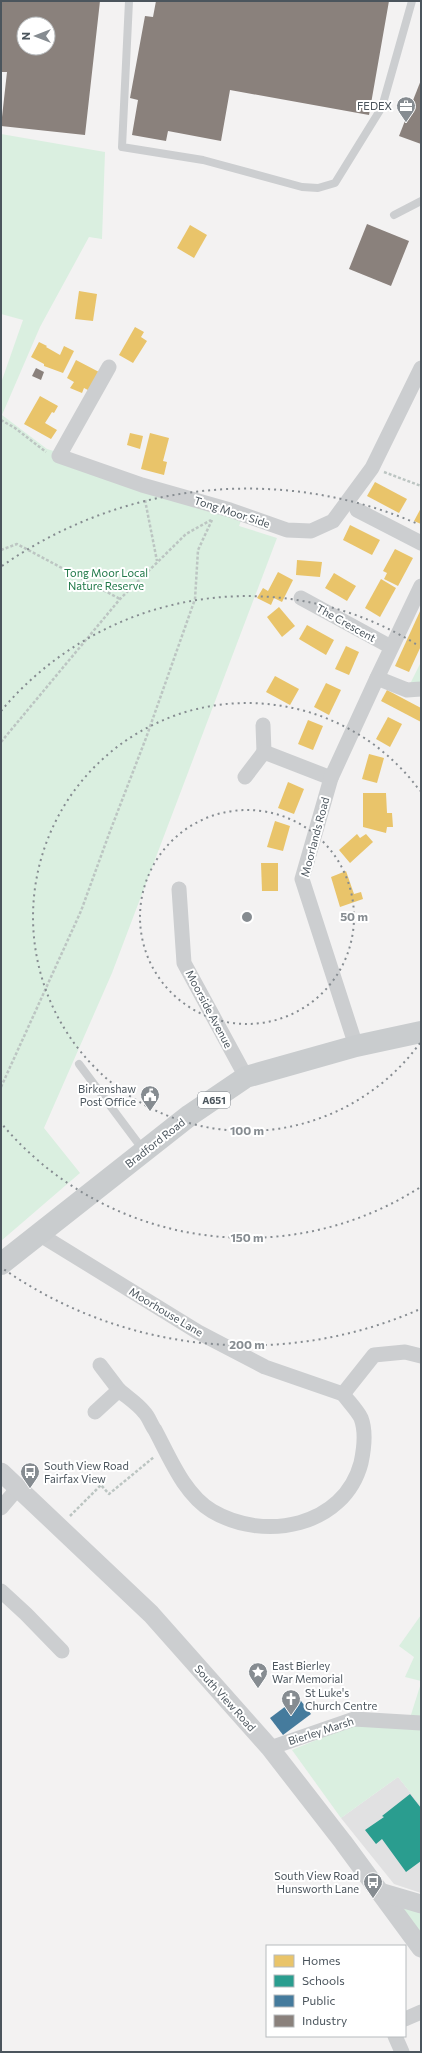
<svg xmlns="http://www.w3.org/2000/svg" width="422" height="2053" font-family="Commissioner,sans-serif">
<style>
.education{fill:#e1e1e2}
.green{fill:#daefe0}
.homes{fill:#e9c46a}
.schools{fill:#2a9d8f}
.public{fill:#457b9d}
.industry{fill:#8a817c;fill-rule:evenodd}
.lines{fill:none;stroke-linecap:round;stroke-linejoin:round}
.path{stroke:#bcc5c2;stroke-width:2.5;stroke-dasharray:3 2;stroke-linecap:butt}
.service{stroke:#ccced0;stroke-width:8}
.minor{stroke:#ccced0;stroke-width:15}
.tertiary{stroke:#ccced0;stroke-width:19}
.primary{stroke:#c9ccce;stroke-width:22}
.ring{fill:none;stroke:#868c91;stroke-width:2;stroke-dasharray:2 4}
.labels{text-anchor:middle;stroke-width:4;stroke-linejoin:round;paint-order:stroke}
.shield{fill:#fff;stroke:#81888e;stroke-width:1}
.shield-label{font-size:10px;font-weight:bold;fill:#4b555d}
.poi-label{font-size:11px;fill:#4b555d;stroke:#fff;text-anchor:end}
.street-label{font-size:11px;fill:#4b555d;stroke:#fff}
.park-label{font-size:11px;fill:#217949;stroke:#fff}
.centre{fill:#868c91;stroke:#fff;stroke-width:2}
.ring-label{font-size:12px;text-anchor:middle;font-weight:bold;fill:#868c91;stroke:#fff;stroke-width:4;stroke-linejoin:round;paint-order:stroke}
</style>
<rect width="100%" height="100%" fill="#f3f2f2"/>
<!-- education -->
<polygon class="education" points="398,1777 421,1806 421,1893 394,1884 341,1818"/>
<!-- green -->
<g class="green">
<polygon points="1,134 105,152 102,239 89,237 40,327 2,415 47,449 245,510 239,526 277,538 112,973 44,1128 80,1173 1,1241 1,383 23,320 1,314"/>
<polygon points="421,662 421,689 407,690"/>
<polygon points="421,1615 421,1681 405,1677 414,1657 399,1646"/>
<polygon points="421,1683 421,1717 410,1718"/>
<polygon points="355,1724 421,1728 421,1806 398,1777 341,1818 292,1750"/>
<polygon points="399,1903 421,1910 421,1935"/>
</g>
<!-- homes -->
<g class="homes">
<polygon points="190,225 207,235 194,258 177,248"/>
<polygon points="79,291 97,294 93,321 75,319"/>
<polygon points="135,327 144,332 141,337 147,341 133,363 119,355"/>
<polygon points="39,342 47,346 46,347 60,355 64,346 74,351 63,373 44,366 44,364 31,357"/>
<polygon points="76,360 99,372 90,391 84,388 82,393 70,388 74,382 67,378"/>
<polygon points="40,396 58,406 54,413 52,412 45,423 57,430 51,439 24,424"/>
<polygon points="130,433 143,436 140,449 127,445"/>
<polygon points="150,433 169,438 163,461 167,462 164,475 141,469"/>
<polygon points="375,482 407,499 399,513 367,496"/>
<polygon points="421,508 421,524 414,521"/>
<polygon points="350,525 380,540 372,555 343,540"/>
<polygon points="395,549 413,558 398,586 384,579 387,573 383,571"/>
<polygon points="297,560 322,562 320,577 296,575"/>
<polygon points="278,572 293,580 282,602 274,598 271,605 257,598 263,588 268,591"/>
<polygon points="334,573 356,586 347,601 325,588"/>
<polygon points="381,579 396,588 380,617 365,608"/>
<polygon points="279,607 295,626 282,637 267,617"/>
<polygon points="421,609 421,646 409,672 395,666"/>
<polygon points="307,625 334,640 326,655 299,639"/>
<polygon points="346,646 359,652 349,675 335,669"/>
<polygon points="275,676 299,689 290,705 266,692"/>
<polygon points="326,683 341,690 329,715 314,707"/>
<polygon points="387,690 421,708 421,722 381,701"/>
<polygon points="388,717 402,724 390,747 376,739"/>
<polygon points="308,720 323,726 313,750 298,744"/>
<polygon points="369,754 384,758 377,783 362,779"/>
<polygon points="288,782 304,789 294,814 278,808"/>
<polygon points="363,793 386,793 387,813 392,813 393,827 387,827 386,833 363,827"/>
<polygon points="275,821 290,826 283,851 267,847"/>
<polygon points="357,834 360,838 366,834 373,842 350,863 339,850"/>
<polygon points="261,863 278,863 278,891 262,891"/>
<polygon points="346,871 354,894 361,892 363,899 340,907 331,877"/>
</g>
<!-- schools -->
<polygon class="schools" points="410,1794 421,1808 421,1861 406,1872 382,1839 376,1844 365,1830 384,1817 382,1816"/>
<!-- public -->
<polygon class="public" points="298,1697 311,1714 283,1735 270,1718"/>
<!-- industry -->
<g class="industry">
<path d="M1,1H100L85,135L1,126L7,72H1ZM24,24H48V48H24Z"/>
<polygon points="156,1 389,1 369,115 230,90 221,141 168,131 166,141 132,135 138,100 130,98 145,16 153,17"/>
<polygon points="421,80 421,144 399,136"/>
<polygon points="367,224 409,241 391,286 349,269"/>
<polygon points="36,368 44,372 41,380 32,376"/>
</g>
<g class="lines">
<!-- path -->
<g class="path">
<polyline points="1,420 15,428 46,452"/>
<polyline points="384,472 421,486"/>
<polyline points="145,500 157,561"/>
<polyline points="1,550 17,544 120,599"/>
<polyline points="1,742 120,599 186,534 211,520"/>
<polyline points="1,1087 81,911 109,834 146,738 195,599 198,550 212,520"/>
<polyline points="70,1516 101,1485 109,1494 154,1457"/>
</g>
<!-- service -->
<g class="service">
<polyline points="129,1 122,147 203,160 302,187 318,188 335,183 382,107 412,1"/>
<polyline points="394,215 421,201"/>
<polyline points="79,1064 144,1151"/>
</g>
<!-- minor -->
<g class="minor">
<polyline points="109,367 59,456 142,485 230,510 287,530 311,531 333,521 372,468 421,368"/>
<polyline points="357,510 421,543"/>
<polyline points="301,598 391,647"/>
<polyline points="377,678 407,690 421,689"/>
<polyline points="263,725 264,752"/>
<polyline points="245,777 264,752 331,778"/>
<polyline points="179,889 184,963 246,1077"/>
<polyline points="356,1046 302,879 331,778 377,678 421,586"/>
<polyline points="39,1234 198,1332 265,1367 343,1394 374,1355 405,1352 421,1356"/>
<polyline points="100,1365 119,1390"/>
<path d="M95,1412L119,1390C127,1397 138,1404 144,1412C149,1417 151,1425 155,1430C170,1458 184,1494 212,1511C264,1542 344,1527 361,1463C364,1449 366,1431 361,1418C357,1410 348,1401 343,1394"/>
<polyline points="1,1508 18,1488"/>
<polyline points="1,1591 26,1614 62,1651"/>
<polyline points="270,1748 354,1719 421,1723"/>
<polyline points="405,2019 421,2012"/>
<polyline points="395,2036 402,2052"/>
</g>
<!-- tertiary -->
<g class="tertiary">
<polyline points="1,1472 151,1614 270,1748 343,1842 421,1948"/>
<polyline points="380,1892 421,1904"/>
</g>
<!-- primary -->
<polyline class="primary" points="1,1264 190,1115 246,1077 356,1046 421,1032"/>
</g>
<!-- distance rings -->
<g class="ring">
<circle cx="247" cy="917" r="107"/>
<path d="M420 1043A214 214 0 1 1 420 791"/>
<path d="M419 1188A321 321 0 0 1 1 1123M1 711A321 321 0 0 1 419 646"/>
<path d="M418 1310A428 428 0 0 1 2 1268M2 566A428 428 0 0 1 418 524"/>
</g>
<!-- icons -->
<defs>
<symbol id="office-pin" viewBox="-11 -11 22 30"><path d="M0 17L-7.5 6A9.5 9.5 0 1 1 7.5 6Z" fill="#868c91" stroke="#fff"/><path d="M-6-3h4V-5.5h4V-3h4V5H-6ZM-1-4.5V-3h2v-1.5ZM-6 0V1H6V0Z" fill="#fff"/></symbol>
<symbol id="civic-pin" viewBox="-11 -11 22 30"><path d="M0 17L-7.5 6A9.5 9.5 0 1 1 7.5 6Z" fill="#868c91" stroke="#fff"/><path d="M-.6-6.5H3V-4.5H.6V-3L4-1V1h2V6H-6V1h2V-1L-.6-3ZM-1.2 2.5V6h2.4V2.5Z" fill="#fff"/></symbol>
<symbol id="bus-pin" viewBox="-11 -11 22 30"><path d="M0 17L-7.5 6A9.5 9.5 0 1 1 7.5 6Z" fill="#868c91" stroke="#fff"/><path d="M-5-6H5V4H4V6H2V4H-2V6H-4V4H-5ZM-3.5-4V0h7V-4ZM-3.5 1.2v1.5H-2V1.2ZM2 1.2v1.5H3.5V1.2Z" fill="#fff"/></symbol>
<symbol id="sight-pin" viewBox="-11 -11 22 30"><path d="M0 17L-7.5 6A9.5 9.5 0 1 1 7.5 6Z" fill="#868c91" stroke="#fff"/><path d="M0-6L1.8-2.2L6-1.7L2.9 1.2L3.7 5.4L0 3.3L-3.7 5.4L-2.9 1.2L-6-1.7L-1.8-2.2Z" fill="#fff"/></symbol>
<symbol id="church-pin" viewBox="-11 -11 22 30"><path d="M0 17L-7.5 6A9.5 9.5 0 1 1 7.5 6Z" fill="#868c91" stroke="#fff"/><path d="M-1.2-6h2.4v3.5h3.3v2.4h-3.3V6h-2.4V-.1h-3.3v-2.4h3.3Z" fill="#fff"/></symbol>
</defs>
<g fill-rule="evenodd">
<use href="#office-pin" x="395" y="95" width="22" height="30"/>
<use href="#civic-pin" x="139" y="1084" width="22" height="30"/>
<use href="#bus-pin" x="19" y="1461" width="22" height="30"/>
<use href="#sight-pin" x="247" y="1661" width="22" height="30"/>
<use href="#church-pin" x="280" y="1688" width="22" height="30"/>
<use href="#bus-pin" x="362" y="1871" width="22" height="30"/>
</g>
<g class="labels">
<!-- shield labels -->
<rect class="shield" x="198" y="1092" width="32" height="16" rx="3"/>
<g class="shield-label">
<text x="214" y="1104">A651</text>
</g>
<!-- poi labels -->
<g class="poi-label">
<text x="392" y="110">FEDEX</text>
<text x="136" y="1093">Birkenshaw<tspan x="136" dy="13">Post Office</tspan></text>
<text x="44" y="1470" text-anchor="start">South View Road<tspan x="44" dy="13">Fairfax View</tspan></text>
<text x="272" y="1670" text-anchor="start">East Bierley<tspan x="272" dy="13">War Memorial</tspan></text>
<text x="305" y="1697" text-anchor="start">St Luke's<tspan x="305" dy="13">Church Centre</tspan></text>
<text x="359" y="1880">South View Road<tspan x="359" dy="13">Hunsworth Lane</tspan></text>
</g>
<!-- street labels -->
<g class="street-label">
<text transform="translate(232 512) rotate(18)" y="4">Tong Moor Side</text>
<text transform="translate(346 623) rotate(29)" y="4">The Crescent</text>
<text transform="translate(315 837) rotate(-75)" y="4">Moorlands Road</text>
<text transform="translate(209 1009) rotate(62)" y="4">Moorside Avenue</text>
<text transform="translate(155 1143) rotate(-38)" y="4">Bradford Road</text>
<text transform="translate(166 1312) rotate(31)" y="4">Moorhouse Lane</text>
<text transform="translate(225 1698) rotate(48)" y="4">South View Road</text>
<text transform="translate(321 1731) rotate(-18)" y="4">Bierley Marsh</text>
</g>
<!-- park labels -->
<g class="park-label">
<text x="106" y="577">Tong Moor Local<tspan x="106" dy="13">Nature Reserve</tspan></text>
</g>
</g>
<circle cx="247" cy="917" r="6" class="centre"/>
<g class="ring-label">
<text x="354" y="921">50 m</text>
<text x="247" y="1135">100 m</text>
<text x="247" y="1242">150 m</text>
<text x="247" y="1349">200 m</text>
</g>
<!-- border -->
<rect width="422" height="2053" fill="none" stroke="#4b555d" stroke-width="4"/>
<!-- legend -->
<rect x="266" y="1945" width="140" height="92" fill="#ffffff" stroke="#b7bbbe"/>
<rect x="274" y="1955" width="20" height="12" fill="#e9c46a" stroke="#b7bbbe"/>
<text x="302" y="1965" font-size="12" fill="#4b555d">Homes</text>
<rect x="274" y="1975" width="20" height="12" fill="#2a9d8f" stroke="#b7bbbe"/>
<text x="302" y="1985" font-size="12" fill="#4b555d">Schools</text>
<rect x="274" y="1995" width="20" height="12" fill="#457b9d" stroke="#b7bbbe"/>
<text x="302" y="2005" font-size="12" fill="#4b555d">Public</text>
<rect x="274" y="2015" width="20" height="12" fill="#8a817c" stroke="#b7bbbe"/>
<text x="302" y="2025" font-size="12" fill="#4b555d">Industry</text>
<!-- north arrow -->
<g transform="translate(36 36) rotate(270)"><circle r="19" fill="#ffffff" stroke="#b7bbbe"/>
<path d="M0-3L7 15L0 10L-7 15Z" fill="#868c91"/>
<text y="-6" font-size="11" font-weight="bold" text-anchor="middle" fill="#4b555d">N</text>
</g>
</svg>
